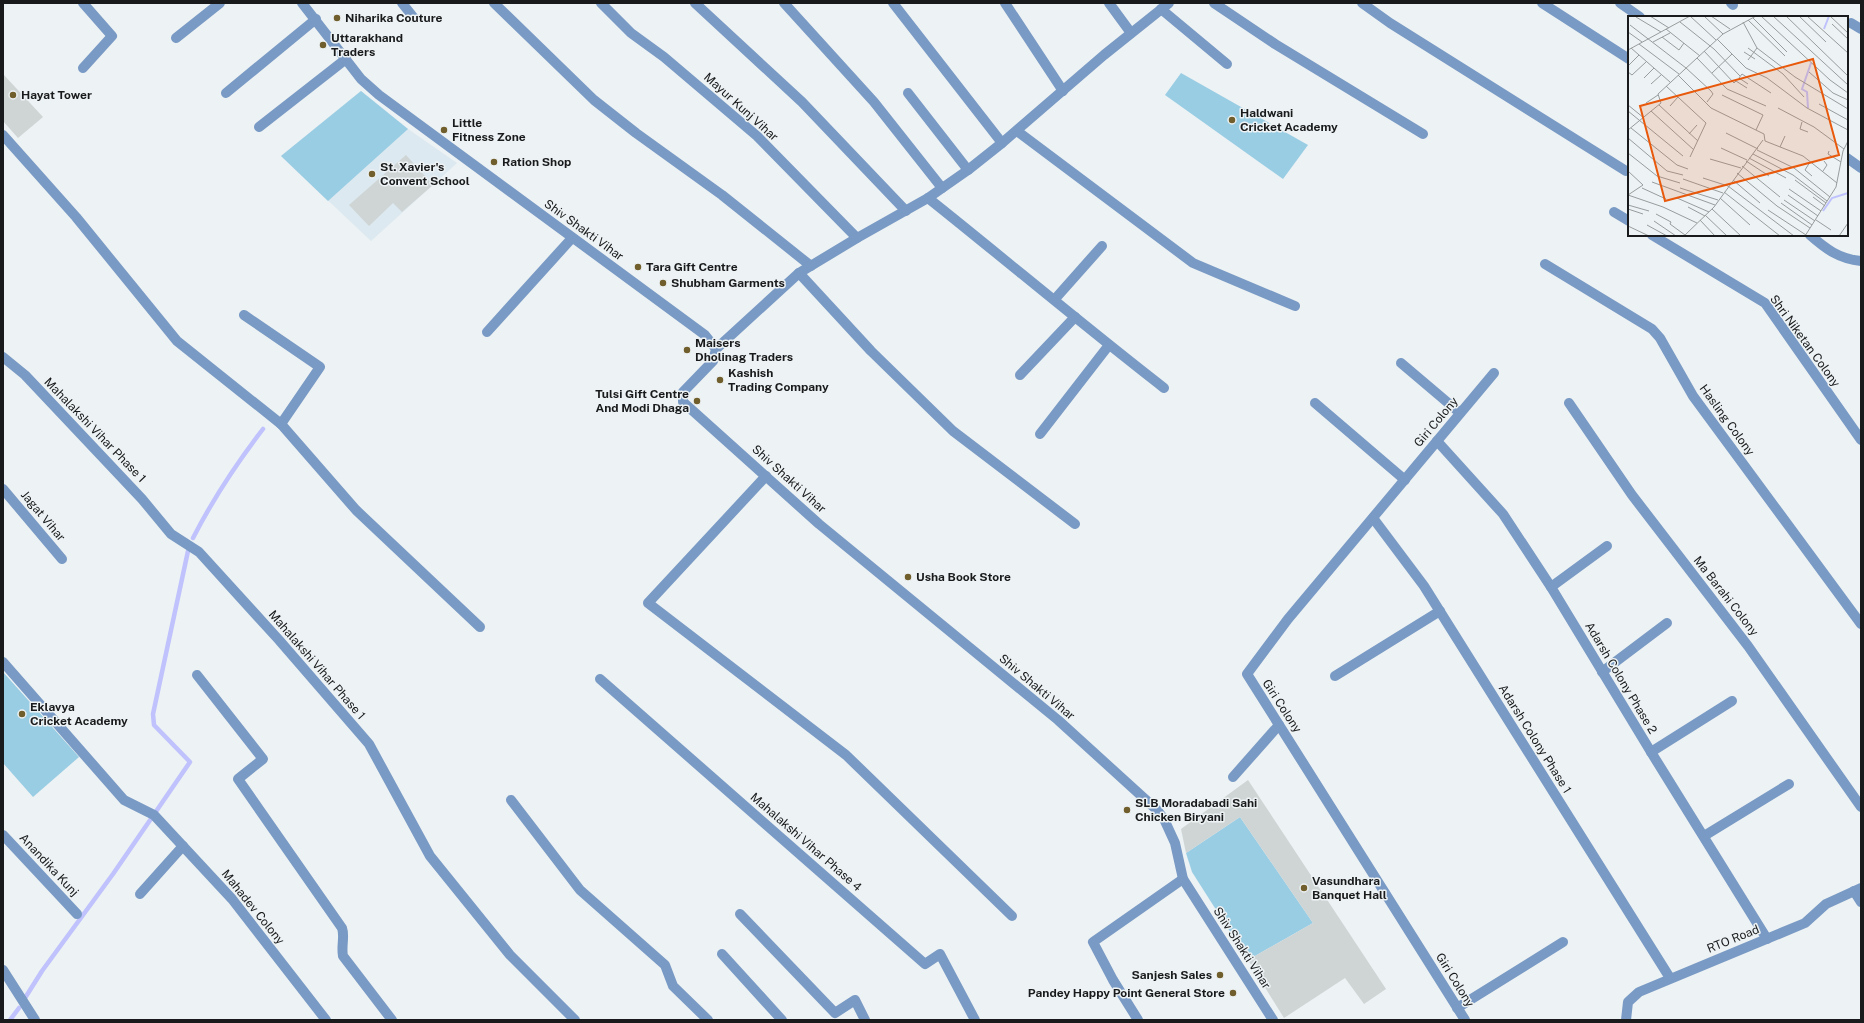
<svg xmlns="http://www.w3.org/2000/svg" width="1864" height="1023" font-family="'Public Sans',sans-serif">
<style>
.built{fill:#dce9f0}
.green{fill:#99cde4}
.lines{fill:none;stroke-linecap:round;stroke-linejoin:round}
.stream{stroke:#bfc2fc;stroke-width:4.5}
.building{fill:#cfd5d5}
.minor{stroke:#799ac4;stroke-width:10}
.tertiary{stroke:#799ac4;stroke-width:10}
.poi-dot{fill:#705e2c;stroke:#edf2f4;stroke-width:1.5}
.labels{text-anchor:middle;stroke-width:3;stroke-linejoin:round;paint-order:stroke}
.poi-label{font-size:12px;font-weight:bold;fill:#191a1b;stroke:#edf2f4;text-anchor:start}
.street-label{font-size:12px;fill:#191a1b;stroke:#edf2f4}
.inset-river{fill:none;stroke:#bfc2fc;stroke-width:2}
.inset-road{fill:none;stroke:#989c9d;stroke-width:1}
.view{fill:#e8590c;fill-opacity:0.15;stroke:#e8590c;stroke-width:2}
.inset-edge{fill:none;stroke:#191a1b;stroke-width:2}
</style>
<rect width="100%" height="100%" fill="#edf2f4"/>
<!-- built -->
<polygon class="built" points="361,91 408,129 457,163 371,241 281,156"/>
<!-- green -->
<g class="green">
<polygon points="1181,73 1308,145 1283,179 1165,95"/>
<polygon points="361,91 408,129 328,201 281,156"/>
<polygon points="3,672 79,757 33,797 3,763"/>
<polygon points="1240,817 1313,923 1248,960 1192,872 1186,853"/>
</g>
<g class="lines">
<!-- stream -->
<g class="stream">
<path d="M193,538C213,499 236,464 263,429"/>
<polyline points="25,998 42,971 113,874 190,762 154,725 153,714 188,551"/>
<polyline points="10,1020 19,1008"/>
</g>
</g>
<!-- building -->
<g class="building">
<polygon points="3,74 43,117 18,138 3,121"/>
<polygon points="406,155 433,185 402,212 393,203 369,226 349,205"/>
<polygon points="1248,780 1386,989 1364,1004 1345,978 1284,1018 1248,960 1313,923 1240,817 1186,853 1181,829"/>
</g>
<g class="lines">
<!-- minor -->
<g class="minor">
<polyline points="402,3 414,18"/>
<polyline points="494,3 594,100 636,133 722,195 811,266"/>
<polyline points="601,3 631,33 664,57 757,136 857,238"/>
<polyline points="695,3 802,102 906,211"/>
<polyline points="784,3 874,102 942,188"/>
<polyline points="893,3 1002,143"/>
<polyline points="1005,3 1063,91"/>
<polyline points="1109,3 1131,33"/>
<polyline points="1214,3 1275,44 1423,134"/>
<polyline points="1362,3 1390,23 1626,171"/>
<polyline points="1542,3 1629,59"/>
<polyline points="1620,3 1640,17"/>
<polyline points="1731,3 1733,5"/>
<polyline points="1161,9 1227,64"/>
<polyline points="1851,23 1861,29"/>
<polyline points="176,38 220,3"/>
<polyline points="83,68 112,36 83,3"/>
<polyline points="226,93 316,19"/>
<polyline points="908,93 968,170"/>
<polyline points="259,127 346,59"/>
<polyline points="1017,131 1193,263 1295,306"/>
<polyline points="3,135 76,217 177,341 281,424 356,510 480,627"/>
<polyline points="1847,158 1861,168"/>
<path d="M928,198C1007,261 1084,326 1164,388"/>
<polyline points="1614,212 1629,221"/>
<polyline points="1652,235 1765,303 1861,440"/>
<path d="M1810,235C1826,249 1839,259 1861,261"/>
<polyline points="1545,264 1652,329 1660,338 1693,396 1861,624"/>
<polyline points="799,273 871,351 953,431 1075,524"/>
<polyline points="1055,299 1102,246"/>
<polyline points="244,315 320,367 281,424"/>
<polyline points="487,332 572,238"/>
<polyline points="716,349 799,273 857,238 928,198 968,170 1002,143 1104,55 1169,3"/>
<polyline points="3,357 25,375 142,499 171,534 199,552 279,640 369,744 430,856 510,955 575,1020"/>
<polyline points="1401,363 1460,413"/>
<polyline points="1020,375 1075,317"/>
<polyline points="1315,403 1405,480"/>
<polyline points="1569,403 1632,495 1748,646 1861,807"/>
<polyline points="1040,434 1109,345"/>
<polyline points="1437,441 1503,514 1551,587 1651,752 1767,939"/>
<polyline points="766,476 648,603 846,755 1012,916"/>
<polyline points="3,489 62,559"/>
<polyline points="1373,518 1424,586 1670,978"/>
<polyline points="1551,587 1607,546"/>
<polyline points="3,662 124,800 154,815 232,899 326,1020"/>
<polyline points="1602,672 1667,623"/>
<path d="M197,675L263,759L238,779L342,928C345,936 341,946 343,956L392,1020"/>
<polyline points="1335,676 1440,611"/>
<polyline points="600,679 925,964 940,954 975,1020"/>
<polyline points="1651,752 1732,701"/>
<polyline points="1233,777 1279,725"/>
<polyline points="511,800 580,890 665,965 673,986 708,1020"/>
<polyline points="3,835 77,914"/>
<polyline points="1704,836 1789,784"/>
<polyline points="1854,891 1861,902"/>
<polyline points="140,894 183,846"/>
<polyline points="740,914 835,1013 855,1000 865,1020"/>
<polyline points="722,954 782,1020"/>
<polyline points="3,970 35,1020"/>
<polyline points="1457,1008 1563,942"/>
<polyline points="1138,1020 1113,980 1093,942 1183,879"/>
<polyline points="1465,1020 1247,674 1288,619 1494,373"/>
</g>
<!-- tertiary -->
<g class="tertiary">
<polyline points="302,3 361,79 379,95 705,335 716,349 713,361 683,392 683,402 819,524 1058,720 1157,810 1164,819 1175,843 1183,879 1273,1020"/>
<polyline points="1626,1020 1628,1002 1639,992 1805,923 1826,904 1861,888"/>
</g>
</g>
<!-- markers -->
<g class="poi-dot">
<circle cx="337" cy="18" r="4"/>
<circle cx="323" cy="45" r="4"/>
<circle cx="13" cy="95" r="4"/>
<circle cx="1232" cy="120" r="4"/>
<circle cx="444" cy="130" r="4"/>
<circle cx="494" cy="162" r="4"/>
<circle cx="372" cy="174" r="4"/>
<circle cx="638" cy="267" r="4"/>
<circle cx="663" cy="283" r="4"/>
<circle cx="687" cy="350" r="4"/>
<circle cx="720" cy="380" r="4"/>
<circle cx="697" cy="401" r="4"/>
<circle cx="908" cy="577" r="4"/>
<circle cx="22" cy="714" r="4"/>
<circle cx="1127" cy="810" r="4"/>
<circle cx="1304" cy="888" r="4"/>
<circle cx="1220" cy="975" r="4"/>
<circle cx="1233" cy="993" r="4"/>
</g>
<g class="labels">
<!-- poi labels -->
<g class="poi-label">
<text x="345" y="22">Niharika Couture</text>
<text x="331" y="42">Uttarakhand<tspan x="331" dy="14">Traders</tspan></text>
<text x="21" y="99">Hayat Tower</text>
<text x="1240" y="117">Haldwani<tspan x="1240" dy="14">Cricket Academy</tspan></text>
<text x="452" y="127">Little<tspan x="452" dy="14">Fitness Zone</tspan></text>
<text x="502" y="166">Ration Shop</text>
<text x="380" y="171">St. Xavier's<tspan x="380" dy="14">Convent School</tspan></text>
<text x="646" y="271">Tara Gift Centre</text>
<text x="671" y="287">Shubham Garments</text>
<text x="695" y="347">Maisers<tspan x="695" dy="14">Dholinag Traders</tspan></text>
<text x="728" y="377">Kashish<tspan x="728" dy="14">Trading Company</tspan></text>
<text x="689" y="398" text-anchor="end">Tulsi Gift Centre<tspan x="689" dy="14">And Modi Dhaga</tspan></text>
<text x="916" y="581">Usha Book Store</text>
<text x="30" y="711">Eklavya<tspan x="30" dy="14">Cricket Academy</tspan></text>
<text x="1135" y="807">SLB Moradabadi Sahi<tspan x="1135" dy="14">Chicken Biryani</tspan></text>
<text x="1312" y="885">Vasundhara<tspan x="1312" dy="14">Banquet Hall</tspan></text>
<text x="1212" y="979" text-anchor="end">Sanjesh Sales</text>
<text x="1225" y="997" text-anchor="end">Pandey Happy Point General Store</text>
</g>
<!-- street labels -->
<g class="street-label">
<text transform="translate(741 107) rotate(42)" y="4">Mayur Kunj Vihar</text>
<text transform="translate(584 230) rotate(36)" y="4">Shiv Shakti Vihar</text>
<text transform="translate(1805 341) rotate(54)" y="4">Shri Niketan Colony</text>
<text transform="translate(1727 420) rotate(54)" y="4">Hasling Colony</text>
<text transform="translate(1436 422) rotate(-50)" y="4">Giri Colony</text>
<text transform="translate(95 430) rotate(46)" y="4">Mahalakshi Vihar Phase 1</text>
<text transform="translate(789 479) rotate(42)" y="4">Shiv Shakti Vihar</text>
<text transform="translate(43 516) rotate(50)" y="4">Jagat Vihar</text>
<text transform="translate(1726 596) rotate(52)" y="4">Ma Barahi Colony</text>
<text transform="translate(317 665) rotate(49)" y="4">Mahalakshi Vihar Phase 1</text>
<text transform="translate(1621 678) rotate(59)" y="4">Adarsh Colony Phase 2</text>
<text transform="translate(1037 687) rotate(40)" y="4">Shiv Shakti Vihar</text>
<text transform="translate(1282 706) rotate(57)" y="4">Giri Colony</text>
<text transform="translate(1535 739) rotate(58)" y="4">Adarsh Colony Phase 1</text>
<text transform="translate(806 842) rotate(41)" y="4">Mahalakshi Vihar Phase 4</text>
<text transform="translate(49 865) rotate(47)" y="4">Anandika Kunj</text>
<text transform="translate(253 907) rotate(51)" y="4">Mahadev Colony</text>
<text transform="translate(1733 939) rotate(-22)" y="4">RTO Road</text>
<text transform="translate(1242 948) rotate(57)" y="4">Shiv Shakti Vihar</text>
<text transform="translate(1455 980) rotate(58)" y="4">Giri Colony</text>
</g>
</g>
<!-- overview -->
<g transform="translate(1628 16)">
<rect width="220" height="220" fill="#edf2f4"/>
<path class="inset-river" d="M196,13L201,0M180,92L179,76L174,73L183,47M195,195L204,182L220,177"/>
<path class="inset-road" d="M22,0L41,12M62,0L88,24M76,0L95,18M83,0L102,13M133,0L202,64L220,77M145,0L220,69M158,0L220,60M171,0L198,26M179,0L220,37M202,0L220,17M8,1L33,16M125,2L159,36M120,4L157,40M52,6L86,33L112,60M115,6L129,32L167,61L220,93M204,8L220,23M2,9L58,52L83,75L85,78L79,86M38,13L72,40M0,16L14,26M34,21L51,34L56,27M89,23L118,52L139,62L179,92L220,114M25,26L42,17M11,28L51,58M3,32L42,66M120,32L155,58L176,81M0,34L62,0M76,35L106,67L108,65L119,72M116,36L127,43M69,42L99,73L138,90M120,44L129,32M0,50L11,39M0,56L4,59L18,46M181,56L205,77L220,84M84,57L104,38M50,59L83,92L136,118L137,125L175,140L209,167M16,62L26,52M23,68L33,59M120,68L111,62L114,58L143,77M38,70L78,107L62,141M94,79L135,99L128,114M18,87L30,79M191,88L220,104M0,89L16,102M31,89L70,125M42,90L50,81M150,92L186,111L216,133M0,95L55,140M23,95L66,134M174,106L172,113L180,116M3,112L49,149L60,153M0,114L33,87L30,78L95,18L128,0M98,117L130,133M61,118L69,109M0,122L39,155L55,159M152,131L157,120M93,132L119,144M129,134L166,152L202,181M201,135L200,138L213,146M0,137L29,160L52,167M125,138L165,159L199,185M121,142L158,162M82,143L113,152M118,145L141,160M182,146L177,154L184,160M114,150L152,181M0,155L15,169L0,179M195,155L199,149L196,145M109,157L149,190L182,212M75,162L100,170M55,163L95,177M105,164L132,187M167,164L198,187M24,166L87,189M100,170L166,220M14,172L38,183M52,172L90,184M161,173L193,195M96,176L152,220M0,179L35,191L69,207M160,179L190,200M185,181L197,190M49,182L81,196M92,182L122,209M156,184L187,205M153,187L184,209M0,189L21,195M60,191L77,200M0,193L15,198M84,193L113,220M140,194L178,219M28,198L43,206L42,208L57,219M77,199L99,220M72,204L87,220M188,204L203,214M26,205L48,220M19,209L39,220M0,210L21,220M56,220L86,191L135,124M177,220L208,171L215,135L220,125M211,220L220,207"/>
<path class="view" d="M185,43L211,139L37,185L12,90Z"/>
<rect width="220" height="220" class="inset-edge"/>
</g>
<!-- border -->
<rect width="1864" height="1023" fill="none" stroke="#191a1b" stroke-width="8"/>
</svg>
